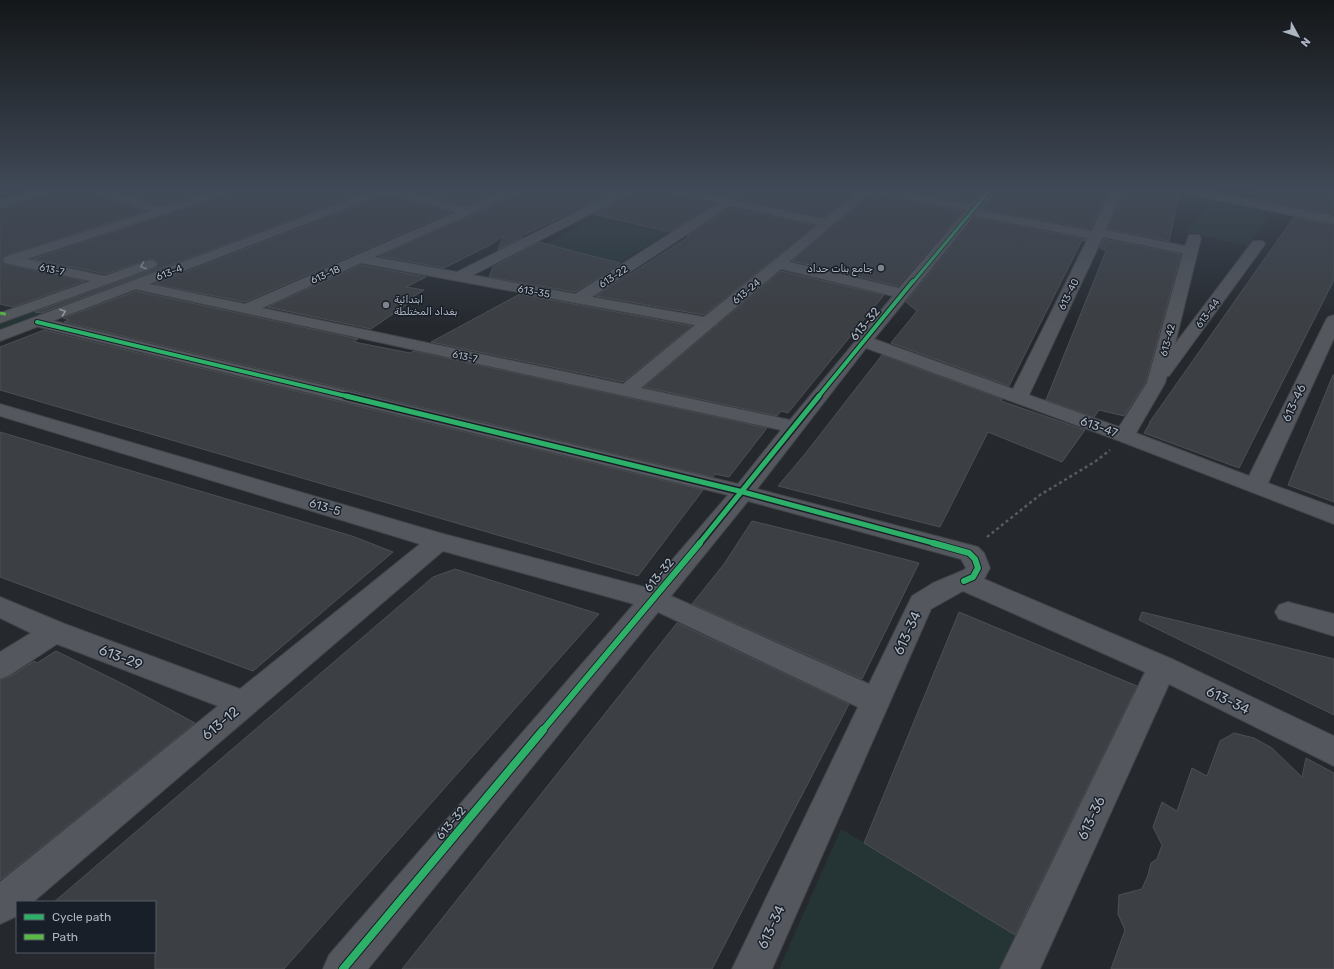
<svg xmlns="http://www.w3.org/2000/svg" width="1334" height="969" font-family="Rubik,'Noto Sans Arabic',sans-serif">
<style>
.green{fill:#253435}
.building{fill:#3c3f43;stroke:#4c5056}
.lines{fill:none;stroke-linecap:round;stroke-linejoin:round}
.minor-casing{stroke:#404448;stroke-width:2}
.tertiary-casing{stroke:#404448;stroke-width:2}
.path{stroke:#585c61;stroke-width:2.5;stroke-dasharray:3 3;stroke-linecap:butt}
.minor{fill:#54575d;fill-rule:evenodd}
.tertiary{fill:#54575d;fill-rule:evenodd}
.quiet{stroke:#58b947;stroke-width:3;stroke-dasharray:6 3;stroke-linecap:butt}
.cycleway-far4-casing{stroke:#191f28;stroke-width:4.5}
.cycleway-far3-casing{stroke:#191f28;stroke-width:6}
.cycleway-far2-casing{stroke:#191f28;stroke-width:8}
.cycleway-far1-casing{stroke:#191f28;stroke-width:8}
.cycleway-casing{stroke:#191f28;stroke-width:10}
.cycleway-far4{stroke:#2db169;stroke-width:3}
.cycleway-far3{stroke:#2db169;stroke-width:4}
.cycleway-far2{stroke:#2db169;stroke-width:5}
.cycleway-far1{stroke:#2db169;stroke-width:6}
.cycleway{stroke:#2db169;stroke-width:8}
.oneway{stroke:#979ea7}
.poi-dot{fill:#7d848d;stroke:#191f28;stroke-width:1.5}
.labels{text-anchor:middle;stroke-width:3;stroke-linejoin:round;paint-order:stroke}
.far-poi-label{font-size:10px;fill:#adb5c0;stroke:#191f28;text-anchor:end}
.far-street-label{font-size:10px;fill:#adb5c0;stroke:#191f28}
.street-label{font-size:12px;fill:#adb5c0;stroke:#191f28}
.near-street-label{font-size:14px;fill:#adb5c0;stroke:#191f28}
</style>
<rect width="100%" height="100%" fill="#25292e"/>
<!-- green -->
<g class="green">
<polygon points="350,198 349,200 0,331 0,324 341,199"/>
<polygon points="1217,198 1274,210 1248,246 1186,232"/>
<polygon points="599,215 670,232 619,263 546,244"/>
<polygon points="841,829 1017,936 1001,969 779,969"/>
</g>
<!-- building -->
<g class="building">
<polygon points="54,191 92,191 95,194 145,211 5,256 2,261 5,264 85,281 13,307 0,304 0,209 48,194"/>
<polygon points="116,191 208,191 162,205"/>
<polygon points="232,191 369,191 41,313 35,312 156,268 158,263 155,260 150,259 105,274 33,259 229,194"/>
<polygon points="409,191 500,191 467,205"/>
<polygon points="520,191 615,191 520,237 522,238 498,250 503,236 490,245 444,268 379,256 518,194"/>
<polygon points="634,191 669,191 672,194 714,204 670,232 594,214 632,194"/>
<polygon points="699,191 857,191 825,217"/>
<polygon points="907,191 981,191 971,202"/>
<polygon points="996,191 1108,191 1091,229 983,209"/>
<polygon points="1123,191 1180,191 1169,241 1108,229"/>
<polygon points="1256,191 1334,191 1334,214 1255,199"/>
<polygon points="873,192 880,196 963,211 898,286 792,261"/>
<polygon points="387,195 451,212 245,302 154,284"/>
<polygon points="730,208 815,226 704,315 596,296 690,236 687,236"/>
<polygon points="1294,217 1334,225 1334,280 1239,468 1144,433 1150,423 1149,423"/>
<polygon points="975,218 1086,239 1085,241 1082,240 1009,386 891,343 917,311 906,302"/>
<polygon points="1104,239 1181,254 1146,382 1124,416 1099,410 1094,417 1046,400 1106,251 1100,248"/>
<polygon points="539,242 584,254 620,263 575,292 489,277 493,267"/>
<polygon points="361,265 426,277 406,287 424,290 405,302 409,303 371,329 267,307"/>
<polygon points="781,271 884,295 788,413 781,411 777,416 644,387"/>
<polygon points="136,291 358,339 354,342 410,353 414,351 767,428 729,477 715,474 713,477 64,322 69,320 63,318"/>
<polygon points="520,294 692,326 623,382 431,342"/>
<polygon points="44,330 703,490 638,576 0,390 0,347"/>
<polygon points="882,355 1002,399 1001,401 1085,430 1062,462 988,432 940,527 778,486 805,454"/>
<polygon points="1333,375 1334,375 1334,502 1288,485"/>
<polygon points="0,432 352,536 393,552 253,671 0,577"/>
<polygon points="752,521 838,542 919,563 862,679 692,604 724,564"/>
<polygon points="455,569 599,614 284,969 155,969 155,902 54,902 433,577"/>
<polygon points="959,612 1137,686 1015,935 864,843"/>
<polygon points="1142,612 1334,659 1334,715 1139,620"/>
<polygon points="677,623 849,704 712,969 402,969"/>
<polygon points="56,651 125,685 195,723 0,880 0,680 11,676 34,661 37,663"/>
<polygon points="1234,733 1254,738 1272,748 1302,777 1306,758 1334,773 1334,969 1111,969 1125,930 1118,914 1119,895 1142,889 1148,875 1151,863 1157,859 1162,845 1153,827 1162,802 1177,811 1192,768 1207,776 1220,741"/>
</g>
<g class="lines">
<defs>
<g id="minor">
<polygon points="32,191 50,191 48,193 0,208 0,200"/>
<polygon points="93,191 111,191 162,207 213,191 231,191 229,193 27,259 109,277 111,280 109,283 104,284 5,263 3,260 5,257 150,211 95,193"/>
<path d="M384,191H403L467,207L503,191H519L517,193L374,257L457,272L618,191H633L631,193L473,275L575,294L718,203L672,193L670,191H692L825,219L859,191H872L789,262L899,288L966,210L880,195L876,193L874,191H899L972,204L983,191H995L980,210L1092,231L1110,191H1122L1106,230L1185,246L1189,235H1199L1201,238L1175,344L1253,241H1263L1265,244L1263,247L1169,376H1167L1165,383L1136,433L1249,476L1326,320L1328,317L1334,315V338L1268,483L1334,507V524L1117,440L866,348L757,489L978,547L984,553L990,568L984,579L1172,659L1334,736V766L1169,684L1040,969H1000L1145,672L963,591L931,609L772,969H732L858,707L658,612L368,969H323L329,955L634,604L443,551L33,902H17V916L0,924V882L218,706L57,644L10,675L0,679V652L31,633L0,618V597L65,624L240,689L420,544L0,416V404L440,533L648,588L728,495L31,325L29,322L31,319L37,317L738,484L781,430L135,289L130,288L128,285L130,282L135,281L245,304L456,212L386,193ZM730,206L818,225L704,317L592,297ZM974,216L1088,238L1013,389L874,339ZM1103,237L1183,253L1147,383L1119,427L1029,395ZM361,263L695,325L623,384L262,308ZM781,269L893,296L790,420L641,388ZM748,501L961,559L966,568L964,570L933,583L912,596L869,684L671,596Z"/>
<polygon points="1186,191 1209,191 1334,216 1334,224 1192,195 1188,193"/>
<polygon points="1288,602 1334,614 1334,636 1279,619 1275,612 1279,605"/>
</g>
<g id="tertiary">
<polygon points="373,191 389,191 387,193 0,341 0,330"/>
<polygon points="150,260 155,261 157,264 155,267 0,323 0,313"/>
</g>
</defs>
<!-- minor casing -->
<use href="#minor" class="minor-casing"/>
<!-- tertiary casing -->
<use href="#tertiary" class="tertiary-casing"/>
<!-- path -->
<polyline class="path" points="987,537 1040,495 1096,461 1110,450"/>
<!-- minor -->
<use href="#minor" class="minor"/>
<!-- tertiary -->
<use href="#tertiary" class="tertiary"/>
<!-- quiet -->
<polyline class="quiet" points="0,313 9,315"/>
<defs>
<polyline id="cycleway-far4" points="913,282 989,191"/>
<g id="cycleway-far3">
<polyline points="37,322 350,397"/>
<polyline points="818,397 913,281"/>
</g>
<g id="cycleway-far2">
<polyline points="346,396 743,492 937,544"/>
<polyline points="699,544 819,396"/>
</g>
<g id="cycleway-far1">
<polyline points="933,543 969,553 975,559 978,568 973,577 964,581"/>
<polyline points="542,731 700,543"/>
</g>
<polyline id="cycleway" points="343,969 543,730"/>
</defs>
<!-- cycleway-far4 casing -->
<use href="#cycleway-far4" class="cycleway-far4-casing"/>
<!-- cycleway-far3 casing -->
<use href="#cycleway-far3" class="cycleway-far3-casing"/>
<!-- cycleway-far2 casing -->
<use href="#cycleway-far2" class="cycleway-far2-casing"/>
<!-- cycleway-far1 casing -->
<use href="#cycleway-far1" class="cycleway-far1-casing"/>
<!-- cycleway casing -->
<use href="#cycleway" class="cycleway-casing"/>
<!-- cycleway-far4 -->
<use href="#cycleway-far4" class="cycleway-far4"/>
<!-- cycleway-far3 -->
<use href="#cycleway-far3" class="cycleway-far3"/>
<!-- cycleway-far2 -->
<use href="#cycleway-far2" class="cycleway-far2"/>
<!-- cycleway-far1 -->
<use href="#cycleway-far1" class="cycleway-far1"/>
<!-- cycleway -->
<use href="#cycleway" class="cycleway"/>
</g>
<!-- one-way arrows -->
<defs><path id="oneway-chevron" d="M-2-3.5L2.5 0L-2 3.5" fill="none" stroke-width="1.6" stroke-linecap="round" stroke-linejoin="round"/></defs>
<g class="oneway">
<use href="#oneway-chevron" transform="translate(143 266) rotate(160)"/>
<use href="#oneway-chevron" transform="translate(63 312) rotate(-20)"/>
</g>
<!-- sky -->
<linearGradient id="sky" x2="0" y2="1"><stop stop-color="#141719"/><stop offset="0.58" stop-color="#404957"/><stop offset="1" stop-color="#404957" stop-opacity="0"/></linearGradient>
<rect width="1334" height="327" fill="url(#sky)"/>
<!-- markers -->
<g class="poi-dot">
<circle cx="881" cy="268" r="4"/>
<circle cx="386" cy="305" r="4"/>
</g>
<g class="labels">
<!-- far-poi labels -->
<g class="far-poi-label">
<text x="873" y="272">جامع بنات حداد</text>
<text x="394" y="303" text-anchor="start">ابتدائية<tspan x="394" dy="12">بغداد المختلطة</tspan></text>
</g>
<!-- far-street labels -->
<g class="far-street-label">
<text transform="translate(52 269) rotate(12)" y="4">613-7</text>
<text transform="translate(169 272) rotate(-21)" y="4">613-4</text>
<text transform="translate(325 274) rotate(-24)" y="4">613-18</text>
<text transform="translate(613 276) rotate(-33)" y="4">613-22</text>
<text transform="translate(534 291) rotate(10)" y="4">613-35</text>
<text transform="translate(746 291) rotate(-40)" y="4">613-24</text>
<text transform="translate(1068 294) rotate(-64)" y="4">613-40</text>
<text transform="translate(1207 313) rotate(-54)" y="4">613-44</text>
<text transform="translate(1167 340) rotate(-75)" y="4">613-42</text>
<text transform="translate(465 356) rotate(12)" y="4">613-7</text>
</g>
<!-- street labels -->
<g class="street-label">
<text transform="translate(865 324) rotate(-50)" y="4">613-32</text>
<text transform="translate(1294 403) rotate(-65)" y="4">613-46</text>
<text transform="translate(1099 427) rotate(20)" y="4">613-47</text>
<text transform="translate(325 507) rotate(17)" y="4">613-5</text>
<text transform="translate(659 575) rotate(-50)" y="4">613-32</text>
<text transform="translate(451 823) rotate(-50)" y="4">613-32</text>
</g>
<!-- near-street labels -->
<g class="near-street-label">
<text transform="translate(907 633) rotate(-65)" y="5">613-34</text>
<text transform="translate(121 657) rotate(21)" y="5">613-29</text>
<text transform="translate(1228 700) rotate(26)" y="5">613-34</text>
<text transform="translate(220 723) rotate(-40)" y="5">613-12</text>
<text transform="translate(1091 818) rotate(-65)" y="5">613-36</text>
<text transform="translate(771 927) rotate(-65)" y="5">613-34</text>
</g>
</g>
<!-- legend -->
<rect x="16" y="901" width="140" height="52" fill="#191f28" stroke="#545b65"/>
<rect x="24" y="914" width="20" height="6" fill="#2db169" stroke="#545b65"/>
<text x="52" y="921" font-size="12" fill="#adb5c0">Cycle path</text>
<rect x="24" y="934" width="20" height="6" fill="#58b947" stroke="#545b65"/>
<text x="52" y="941" font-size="12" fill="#adb5c0">Path</text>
<!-- north arrow -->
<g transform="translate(1298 36) rotate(130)" stroke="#191f28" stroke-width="3" paint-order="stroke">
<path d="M0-3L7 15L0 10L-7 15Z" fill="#adb5c0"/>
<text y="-6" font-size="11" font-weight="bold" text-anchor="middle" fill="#adb5c0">N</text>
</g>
</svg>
